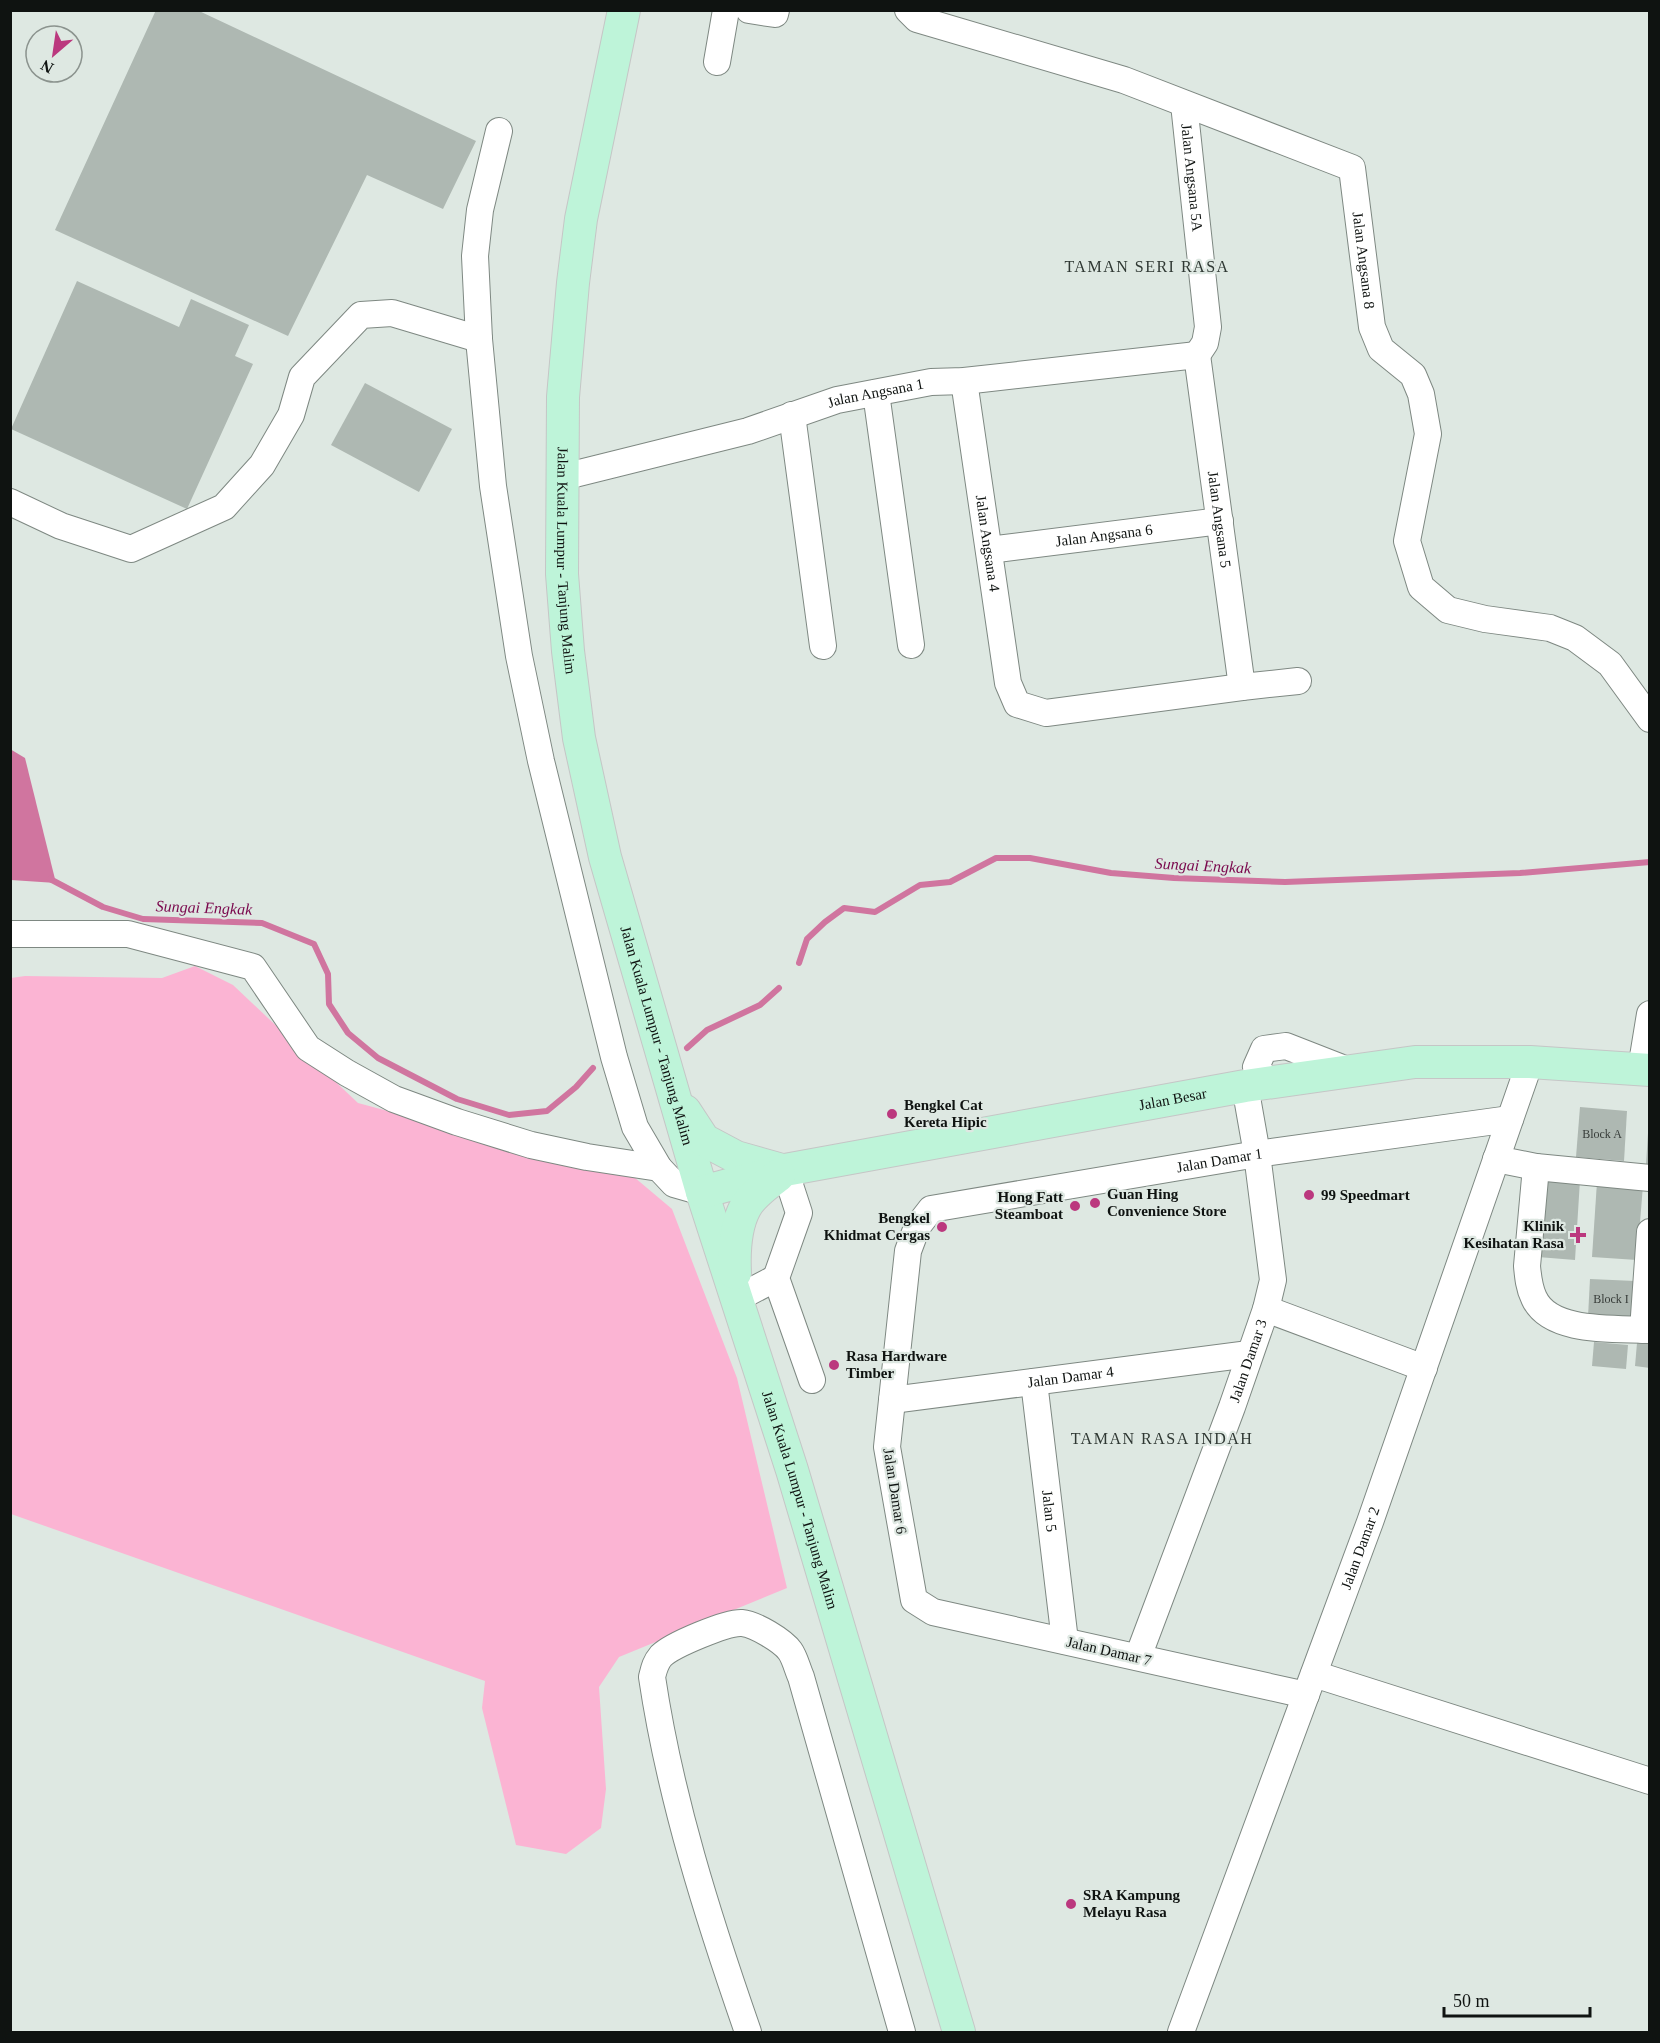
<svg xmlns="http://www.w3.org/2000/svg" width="1660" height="2043" font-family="'Times New Roman',serif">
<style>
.green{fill:#fbb4d3}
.water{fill:#d0759f}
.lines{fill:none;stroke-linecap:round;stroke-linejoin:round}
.stream{stroke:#d0759f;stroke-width:6}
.building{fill:#aeb8b2}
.minor-casing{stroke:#7e8882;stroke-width:28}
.major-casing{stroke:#c5c6c6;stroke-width:34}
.minor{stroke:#fff;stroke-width:26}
.major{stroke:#bef4d9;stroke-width:32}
.poi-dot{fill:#bb387e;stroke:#dee8e2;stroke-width:2}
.labels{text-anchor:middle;stroke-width:4.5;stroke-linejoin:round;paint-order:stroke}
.number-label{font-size:12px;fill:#373c39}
.street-label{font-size:15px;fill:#0f1311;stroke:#dee8e2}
.poi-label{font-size:15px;font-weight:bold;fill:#0f1311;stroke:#dee8e2;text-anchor:start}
.neighbourhood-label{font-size:16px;letter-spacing:1.5px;fill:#2f3833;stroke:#dee8e2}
.water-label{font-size:16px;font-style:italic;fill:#7a084d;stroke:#dee8e2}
</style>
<rect width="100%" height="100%" fill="#dee8e2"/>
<!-- green -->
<polygon class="green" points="195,966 233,985 358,1103 634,1177 672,1209 737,1378 787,1588 619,1657 599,1687 606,1789 601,1828 566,1854 516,1845 482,1708 485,1681 11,1514 11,978 25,976 162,978"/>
<!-- water -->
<polygon class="water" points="10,749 25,758 56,883 11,880"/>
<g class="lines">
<!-- stream -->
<g class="stream">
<polyline points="50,879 103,907 143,919 262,923 314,944 328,974 329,1004 348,1033 378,1058 457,1099 509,1115 547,1111 576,1087 593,1068"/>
<polyline points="799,963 807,939 825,922 844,908 875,912 920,885 950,882 996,858 1030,858 1111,873 1174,878 1285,882 1520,873 1650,862"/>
<polyline points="687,1048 707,1030 760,1005 779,988"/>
</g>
</g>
<!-- building -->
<g class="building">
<polygon points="156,10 197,10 476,141 443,209 367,175 288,336 55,230"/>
<polygon points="77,281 179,327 191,299 249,325 235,356 253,364 187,509 11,429"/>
<polygon points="365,383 452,429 419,492 331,445"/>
<polygon points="1580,1107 1627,1111 1624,1161 1576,1157"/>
<polygon points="1648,1133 1650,1133 1650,1166 1646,1165"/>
<polygon points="1544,1178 1580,1180 1575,1260 1538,1257"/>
<polygon points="1597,1182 1643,1185 1637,1260 1592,1257"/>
<polygon points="1590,1279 1635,1281 1632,1320 1588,1317"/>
<polygon points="1594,1342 1628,1345 1626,1369 1592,1366"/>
<polygon points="1637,1343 1650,1344 1650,1368 1635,1366"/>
</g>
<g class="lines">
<defs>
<g id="minor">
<polyline points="749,10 775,14 776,10"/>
<path id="s1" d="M908,10L917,19L1124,80L1352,168L1372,327L1381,349L1413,375L1421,394L1428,434L1407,541L1421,587L1448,610L1485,619L1550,628L1575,638L1610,664L1650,719"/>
<polyline points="717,62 726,10"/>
<path id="s2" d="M1184,104L1208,327L1205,343L1197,355"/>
<polyline points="499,131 480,210 475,256 479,339 493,486 519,656 541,761 614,1057 635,1127 659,1168 674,1184 702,1192"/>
<path id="s3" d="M1197,355L1242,687"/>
<path id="s4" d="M964,381L1008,683L1017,704L1046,713L1242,687L1298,681"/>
<polyline points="876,393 911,645"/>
<polyline points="792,415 823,646"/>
<path id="s5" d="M563,477L748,431L837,400L931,382L964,381L1197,355"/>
<polyline points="10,502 61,526 131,549 224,507 262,465 291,415 302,377 361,315 392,313 479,339"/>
<path id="s6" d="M989,550L1220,521"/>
<polyline points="10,934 128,934 253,967 308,1048 347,1073 394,1099 457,1122 531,1145 587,1157 659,1168"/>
<polyline points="1641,1069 1650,1014"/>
<polyline points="1269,1083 1256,1067 1264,1049 1286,1046 1350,1071"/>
<polyline points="1496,1159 1536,1167 1650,1178"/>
<path d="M1536,1167L1527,1266C1528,1277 1529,1288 1534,1298C1550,1334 1617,1328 1650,1330"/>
<polyline points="785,1170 799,1213 776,1278 812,1380"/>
<polyline points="736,1299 776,1278"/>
<polyline points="1266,1309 1424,1368"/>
<polyline points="1643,1330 1650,1232"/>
<path id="s7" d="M1034,1382L1065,1641"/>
<path id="s8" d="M892,1400L1249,1354"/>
<path id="s9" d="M1138,1657L1232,1407L1266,1309L1273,1280L1257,1154L1245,1086"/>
<polyline points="1314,1674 1650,1781"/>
<path id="s10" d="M1306,1695L933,1612L914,1600L887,1447L908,1251L917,1227L931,1209L1257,1154L1510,1119"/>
<path d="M748,2032C708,1917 670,1798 652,1677C654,1669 655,1663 661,1656C672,1645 727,1622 742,1623C755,1624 783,1641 790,1651C795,1658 797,1668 801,1677L902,2032"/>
<path id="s11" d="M1181,2032L1370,1522L1530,1062"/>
</g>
<g id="major">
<path id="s12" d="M624,10L581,219L573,283L563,397L562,574L568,651L579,738L605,857L702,1192L792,1470L959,2032"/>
<polyline points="685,1111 704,1140 736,1157 782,1170"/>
<path id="s13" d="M702,1192L785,1170L1245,1086L1415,1062H1530L1650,1070"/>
<path d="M735,1273C734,1252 735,1227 745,1208C752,1194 768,1184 779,1175"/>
</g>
</defs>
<!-- minor casing -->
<use href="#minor" class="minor-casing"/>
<!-- major casing -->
<use href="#major" class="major-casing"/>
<!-- minor -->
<use href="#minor" class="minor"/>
<!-- major -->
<use href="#major" class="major"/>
</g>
<!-- markers -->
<g class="poi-dot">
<circle cx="892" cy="1114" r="6"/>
<circle cx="1309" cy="1195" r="6"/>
<circle cx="1095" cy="1203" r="6"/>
<circle cx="1075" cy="1206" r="6"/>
<circle cx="942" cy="1227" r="6"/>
<path d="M1575 1226h6v6h6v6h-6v6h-6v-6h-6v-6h6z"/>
<circle cx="834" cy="1365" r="6"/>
<circle cx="1071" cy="1904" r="6"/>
</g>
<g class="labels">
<!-- number labels -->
<g class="number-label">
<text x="1602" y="1138">Block A</text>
<text x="1611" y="1303">Block I</text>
</g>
<!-- street labels -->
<g class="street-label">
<text dy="5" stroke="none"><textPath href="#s2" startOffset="74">Jalan Angsana 5A</textPath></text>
<text dy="5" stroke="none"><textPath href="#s1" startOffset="566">Jalan Angsana 8</textPath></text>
<text dy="5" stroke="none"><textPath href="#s5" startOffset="324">Jalan Angsana 1</textPath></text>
<text dy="5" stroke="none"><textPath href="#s3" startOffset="166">Jalan Angsana 5</textPath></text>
<text dy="5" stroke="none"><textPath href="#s6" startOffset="116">Jalan Angsana 6</textPath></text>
<text dy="5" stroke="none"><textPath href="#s4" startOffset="164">Jalan Angsana 4</textPath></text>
<text dy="5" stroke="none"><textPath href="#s12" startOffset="556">Jalan Kuala Lumpur - Tanjung Malim</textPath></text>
<text dy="5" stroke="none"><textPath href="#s12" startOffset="1042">Jalan Kuala Lumpur - Tanjung Malim</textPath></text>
<text dy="5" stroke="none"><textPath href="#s13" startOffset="480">Jalan Besar</textPath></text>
<text dy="5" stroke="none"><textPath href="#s10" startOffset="1098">Jalan Damar 1</textPath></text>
<text dy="5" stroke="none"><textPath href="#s9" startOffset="316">Jalan Damar 3</textPath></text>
<text dy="5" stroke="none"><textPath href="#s8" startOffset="180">Jalan Damar 4</textPath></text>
<text transform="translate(895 1491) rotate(81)" y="5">Jalan Damar 6</text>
<text dy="5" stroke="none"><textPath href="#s12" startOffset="1528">Jalan Kuala Lumpur - Tanjung Malim</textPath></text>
<text dy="5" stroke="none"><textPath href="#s7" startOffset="130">Jalan 5</textPath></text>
<text dy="5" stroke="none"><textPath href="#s11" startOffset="516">Jalan Damar 2</textPath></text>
<text transform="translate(1109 1651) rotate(13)" y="5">Jalan Damar 7</text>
</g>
<!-- poi labels -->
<g class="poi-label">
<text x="904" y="1110">Bengkel Cat<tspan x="904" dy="17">Kereta Hipic</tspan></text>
<text x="1107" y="1199">Guan Hing<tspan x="1107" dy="17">Convenience Store</tspan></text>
<text x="1321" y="1200">99 Speedmart</text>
<text x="1063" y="1202" text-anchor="end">Hong Fatt<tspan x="1063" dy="17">Steamboat</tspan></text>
<text x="930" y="1223" text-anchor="end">Bengkel<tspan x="930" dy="17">Khidmat Cergas</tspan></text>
<text x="1564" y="1231" text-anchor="end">Klinik<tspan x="1564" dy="17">Kesihatan Rasa</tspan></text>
<text x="846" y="1361">Rasa Hardware<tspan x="846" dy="17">Timber</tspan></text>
<text x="1083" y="1900">SRA Kampung<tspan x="1083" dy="17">Melayu Rasa</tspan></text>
</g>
<!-- neighbourhood labels -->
<g class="neighbourhood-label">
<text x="1147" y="272">TAMAN SERI RASA</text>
<text x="1162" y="1444">TAMAN RASA INDAH</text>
</g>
<!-- water labels -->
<g class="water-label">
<text transform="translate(1203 865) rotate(3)" y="6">Sungai Engkak</text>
<text transform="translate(204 907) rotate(2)" y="6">Sungai Engkak</text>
</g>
</g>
<!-- border -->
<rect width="1660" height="2043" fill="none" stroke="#0f1311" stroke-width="24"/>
<!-- north arrow -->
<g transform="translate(54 54) rotate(209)"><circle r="28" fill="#dee8e2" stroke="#8b938e" stroke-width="1.5"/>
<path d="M0-4.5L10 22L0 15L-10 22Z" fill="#bb387e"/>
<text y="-9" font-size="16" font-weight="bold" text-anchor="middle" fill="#0f1311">N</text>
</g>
<!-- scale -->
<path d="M1444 2007v9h146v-9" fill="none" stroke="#0f1311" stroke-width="3"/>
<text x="1453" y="2007" font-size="18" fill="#0f1311" stroke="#dee8e2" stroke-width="4.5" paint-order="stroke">50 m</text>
</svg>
